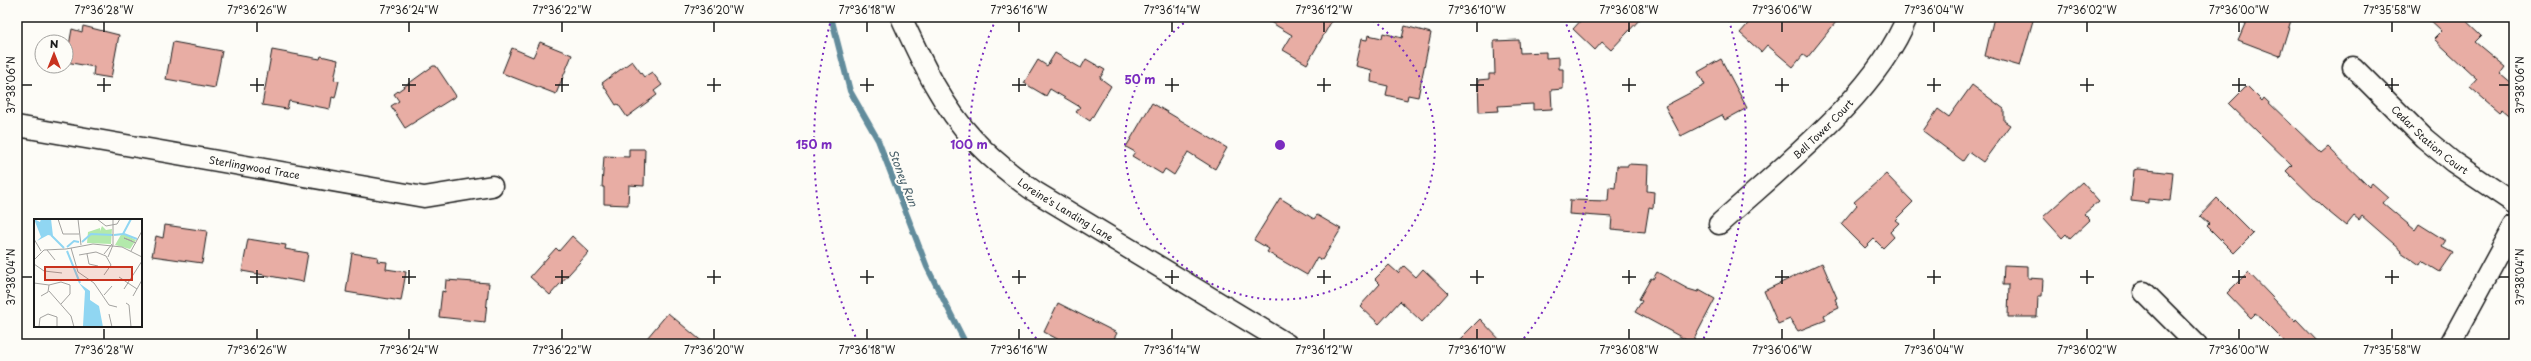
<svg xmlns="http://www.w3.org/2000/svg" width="2531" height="361" font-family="'Playpen Sans',sans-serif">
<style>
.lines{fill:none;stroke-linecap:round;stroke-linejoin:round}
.stream{stroke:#628c9c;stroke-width:6}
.building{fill:#e8ada4;stroke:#1c1c1c}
.minor-casing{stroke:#1c1c1c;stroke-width:23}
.minor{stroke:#fdfcf7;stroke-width:20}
.ticks{fill:none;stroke:#1c1c1c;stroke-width:1.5}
.ring{fill:none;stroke:#7b2cbf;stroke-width:2;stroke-dasharray:2 4}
.labels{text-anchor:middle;stroke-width:4;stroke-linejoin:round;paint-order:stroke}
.street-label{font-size:10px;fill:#1c1c1c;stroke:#fdfcf7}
.water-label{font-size:11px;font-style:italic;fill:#455d67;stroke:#fdfcf7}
.inset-river{fill:none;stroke:#90d6f2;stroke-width:2}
.inset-road{fill:none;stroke:#a3a29f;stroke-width:1}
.view{fill:#c8321e;fill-opacity:0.15;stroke:#c8321e;stroke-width:2}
.inset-edge{fill:none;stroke:#1c1c1c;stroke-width:2}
.centre{fill:#7b2cbf;stroke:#fdfcf7;stroke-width:2}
.ring-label{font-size:12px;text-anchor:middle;font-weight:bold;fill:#7b2cbf;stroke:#fdfcf7;stroke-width:4;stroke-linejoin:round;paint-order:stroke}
.neatline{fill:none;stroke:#1c1c1c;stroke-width:1.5}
.ticks-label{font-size:10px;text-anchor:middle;fill:#1c1c1c}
</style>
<rect width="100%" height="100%" fill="#fdfcf7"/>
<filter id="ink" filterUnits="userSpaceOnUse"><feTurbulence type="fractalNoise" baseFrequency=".025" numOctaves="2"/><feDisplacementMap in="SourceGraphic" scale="8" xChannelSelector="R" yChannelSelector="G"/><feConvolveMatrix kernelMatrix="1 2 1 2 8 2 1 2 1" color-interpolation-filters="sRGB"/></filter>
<g filter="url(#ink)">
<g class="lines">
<!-- stream -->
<polyline class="stream" points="831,17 850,91 878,140 927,267 966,344"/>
</g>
<!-- building -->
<g class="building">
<polygon points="1262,17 1334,17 1307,64 1283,50 1292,35"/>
<polygon points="1584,17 1642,17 1611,50 1602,42 1595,50 1573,29"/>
<polygon points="1754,17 1840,17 1807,58 1803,55 1793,67 1767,45 1761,52 1740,33"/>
<polygon points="1994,17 2034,17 2020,66 1985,56"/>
<polygon points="2248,17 2292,17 2280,56 2238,40"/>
<polygon points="2427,17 2463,17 2482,35 2475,42 2505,67 2500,74 2514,86 2514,119 2502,109 2499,112 2470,87 2477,79 2434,39 2442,31"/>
<polygon points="83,26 119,35 111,78 93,75 94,67 66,62 72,29 82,32"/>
<polygon points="1405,26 1431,33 1418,97 1408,95 1407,100 1386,95 1388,86 1371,82 1372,70 1355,66 1361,39 1367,40 1368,35 1382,38 1383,33 1402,38"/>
<polygon points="1519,40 1520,53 1546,52 1546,58 1559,57 1559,69 1563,69 1563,89 1551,90 1552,109 1533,110 1533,104 1498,106 1499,111 1479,112 1478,80 1489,79 1489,74 1495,74 1494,41"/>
<polygon points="173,42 222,51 215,88 166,79"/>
<polygon points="540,42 572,55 556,94 502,73 512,48 533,57"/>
<polygon points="272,50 320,59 321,56 338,60 334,80 339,81 335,98 332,97 330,109 289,101 287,109 262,105"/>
<polygon points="1055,53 1081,68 1086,59 1105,70 1100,78 1111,86 1090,121 1076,112 1080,107 1050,89 1046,96 1024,83 1038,60 1047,66"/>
<polygon points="1721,59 1747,108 1725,120 1722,115 1681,136 1665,106 1705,85 1698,72"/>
<polygon points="632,61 644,77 652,72 662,85 654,91 657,95 627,117 618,104 616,105 602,83"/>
<polygon points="433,66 436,66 456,96 405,128 391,106 399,101 394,94"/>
<polygon points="1972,85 2004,109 2004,121 2010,125 1983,162 1969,152 1963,161 1923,131 1938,109 1949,117"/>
<polygon points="2247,86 2262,101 2264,98 2321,153 2328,147 2369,187 2372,183 2388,197 2383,203 2415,230 2419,224 2446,241 2442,247 2453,253 2440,272 2422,261 2420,265 2401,252 2402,251 2362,216 2359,220 2354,216 2346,226 2324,208 2286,171 2292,165 2229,104"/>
<polygon points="1152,103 1227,148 1215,169 1188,152 1174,175 1165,169 1162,174 1132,156 1135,152 1126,147"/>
<polygon points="629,149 645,149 644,186 629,185 628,205 604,204 604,187 602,187 604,156 629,157"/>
<polygon points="1628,164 1648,165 1647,191 1654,192 1653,208 1649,207 1645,232 1611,229 1612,217 1569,214 1570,200 1608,201 1609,187 1615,188 1617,166 1628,166"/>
<polygon points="2139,169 2173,173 2170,201 2148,199 2148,203 2131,201 2134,170"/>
<polygon points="1886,174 1913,202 1895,220 1899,223 1890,232 1894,237 1883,248 1874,239 1865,248 1841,224 1857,205 1854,202"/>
<polygon points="2082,182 2099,201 2084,214 2090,220 2070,239 2066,234 2062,238 2043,217"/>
<polygon points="1280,198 1314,219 1317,215 1341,229 1322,260 1317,257 1307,275 1267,252 1269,249 1254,240"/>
<polygon points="2217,198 2253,234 2234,253 2207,226 2209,224 2200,216"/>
<polygon points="165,225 207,231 202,263 152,256 156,236 163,238"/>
<polygon points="572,236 589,252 550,295 530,277 556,248 559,251"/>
<polygon points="248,239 286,245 285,249 308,253 303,282 242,271"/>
<polygon points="352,253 378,257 377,261 387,262 386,269 406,272 401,301 346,292"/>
<polygon points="1822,263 1837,298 1835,299 1839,308 1824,315 1826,320 1798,331 1790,319 1778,324 1764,291"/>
<polygon points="1389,265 1398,273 1404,266 1416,277 1423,269 1448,293 1422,322 1400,301 1379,324 1360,306 1380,284 1375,279"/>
<polygon points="2004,265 2028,266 2028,278 2043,279 2042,296 2038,296 2037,317 2008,317 2009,285 2003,285"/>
<polygon points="1657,272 1688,289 1698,292 1699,290 1715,299 1692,343 1635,312 1642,301 1639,299 1651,278 1653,279"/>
<polygon points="2248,272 2295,321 2296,319 2320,344 2287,344 2261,318 2255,314 2251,318 2227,293"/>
<polygon points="446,280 489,283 485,322 439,317 442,291 445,292"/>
<polygon points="1058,303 1117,333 1111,344 1067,344 1044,332"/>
<polygon points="668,313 705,344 642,344"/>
<polygon points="1480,319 1504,344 1455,344"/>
</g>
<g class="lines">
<defs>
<g id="minor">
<path id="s1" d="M901,17C921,60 941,105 974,140C992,160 1013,176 1034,191L1287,344"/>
<path id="s2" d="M2353,67L2424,138L2453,162L2514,203"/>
<path id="s3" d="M17,126L424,197L492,186"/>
<path id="s4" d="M1719,224C1779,169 1877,94 1907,17"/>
<polyline points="2144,292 2196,344"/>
<polyline points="2450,344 2514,226"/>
</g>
</defs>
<!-- minor casing -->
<use href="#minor" class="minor-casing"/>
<!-- minor -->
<use href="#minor" class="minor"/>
</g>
</g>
<!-- ticks -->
<path class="ticks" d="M104,22V32M257,22V32M409,22V32M562,22V32M714,22V32M867,22V32M1019,22V32M1172,22V32M1324,22V32M1477,22V32M1629,22V32M1782,22V32M1934,22V32M2087,22V32M2239,22V32M2392,22V32M104,78V92M257,78V92M409,78V92M562,78V92M714,78V92M867,78V92M1019,78V92M1172,78V92M1324,78V92M1477,78V92M1629,78V92M1782,78V92M1934,78V92M2087,78V92M2239,78V92M2392,78V92M22,85H32M97,85H111M250,85H264M402,85H416M555,85H569M707,85H721M860,85H874M1012,85H1026M1165,85H1179M1317,85H1331M1470,85H1484M1622,85H1636M1775,85H1789M1927,85H1941M2080,85H2094M2232,85H2246M2385,85H2399M2499,85H2509M257,270V284M409,270V284M562,270V284M714,270V284M867,270V284M1019,270V284M1172,270V284M1324,270V284M1477,270V284M1629,270V284M1782,270V284M1934,270V284M2087,270V284M2239,270V284M2392,270V284M22,277H32M250,277H264M402,277H416M555,277H569M707,277H721M860,277H874M1012,277H1026M1165,277H1179M1317,277H1331M1470,277H1484M1622,277H1636M1775,277H1789M1927,277H1941M2080,277H2094M2232,277H2246M2385,277H2399M2499,277H2509M104,329V339M257,329V339M409,329V339M562,329V339M714,329V339M867,329V339M1019,329V339M1172,329V339M1324,329V339M1477,329V339M1629,329V339M1782,329V339M1934,329V339M2087,329V339M2239,329V339M2392,329V339"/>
<!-- distance rings -->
<g class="ring">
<path d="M1368 17A155 155 0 1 1 1192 17"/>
<path d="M1040 343A311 311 0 0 1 996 19M1564 19A311 311 0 0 1 1520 343"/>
<path d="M858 342A466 466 0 0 1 831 20M1729 20A466 466 0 0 1 1702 342"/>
</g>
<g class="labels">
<!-- street labels -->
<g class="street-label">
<text dy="4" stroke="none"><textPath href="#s4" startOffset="141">Bell Tower Court</textPath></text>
<text dy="4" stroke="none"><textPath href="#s2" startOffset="106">Cedar Station Court</textPath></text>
<text dy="4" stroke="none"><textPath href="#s3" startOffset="241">Sterlingwood Trace</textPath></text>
<text dy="4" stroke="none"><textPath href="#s1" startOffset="259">Loreine's Landing Lane</textPath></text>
</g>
<!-- water labels -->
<g class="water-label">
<text transform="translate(903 178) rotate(69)" y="4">Stoney Run</text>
</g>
</g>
<!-- overview -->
<g transform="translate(34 219)">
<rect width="108" height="108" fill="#fdfcf7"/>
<path d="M68,7L72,11L78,10L77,25L53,24L54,13L66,9V12ZM88,14L102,21L96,30L81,26Z" fill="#b3e9ab"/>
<path d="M0,0L6,3L7,0H17L19,17L14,16L3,22L7,18ZM45,64L56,72V81L65,87L69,108L49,107L51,72Z" fill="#90d6f2"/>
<path class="inset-river" d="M90,15L103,20M17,16L30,29M80,16L89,15L97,0M48,23L57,15L79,16M33,28L40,22L45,23M33,32L46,64"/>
<path class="inset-road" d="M24,0L29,15H45M44,0L47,26M63,0L72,7L83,5L86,0M0,20L7,32M98,22L90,19L102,24M37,29L44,53L60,64L75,86L83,88M13,31L21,41M97,32L108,12M53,35L55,45L64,47M70,35L78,25M45,36L62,33L72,37L77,46L70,56M74,38L79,26V0M0,41L10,31L32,30L59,25L88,28L108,38M0,45L10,52L28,54M85,58L103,70M0,64L15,66L27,63L36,66V75L27,85M90,70L108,42M15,72L37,97L40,108M70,76L78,67M7,77L14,73L15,66M99,77L108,61M92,84L95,86L97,108M75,95L78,108M5,108L6,99L14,95L23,98V108"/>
<path class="view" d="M11,48H98V61H11Z"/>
<rect width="108" height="108" class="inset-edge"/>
</g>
<circle cx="1280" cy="145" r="6" class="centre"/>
<g class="ring-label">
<text x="1140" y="84">50 m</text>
<text x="969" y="149">100 m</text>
<text x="814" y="149">150 m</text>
</g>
<!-- margin -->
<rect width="2531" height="361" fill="none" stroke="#fdfcf7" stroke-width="44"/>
<!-- north arrow -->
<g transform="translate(54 54)"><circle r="19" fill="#fdfcf7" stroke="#a3a29f"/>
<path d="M0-3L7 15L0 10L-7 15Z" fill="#c8321e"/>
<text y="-6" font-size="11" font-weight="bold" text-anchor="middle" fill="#1c1c1c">N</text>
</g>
<rect x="22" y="22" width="2487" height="317" class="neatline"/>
<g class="ticks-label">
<text x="104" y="14">77°36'28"W</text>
<text x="257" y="14">77°36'26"W</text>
<text x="409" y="14">77°36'24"W</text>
<text x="562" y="14">77°36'22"W</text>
<text x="714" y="14">77°36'20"W</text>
<text x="867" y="14">77°36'18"W</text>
<text x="1019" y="14">77°36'16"W</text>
<text x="1172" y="14">77°36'14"W</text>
<text x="1324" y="14">77°36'12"W</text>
<text x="1477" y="14">77°36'10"W</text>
<text x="1629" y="14">77°36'08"W</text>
<text x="1782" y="14">77°36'06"W</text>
<text x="1934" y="14">77°36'04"W</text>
<text x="2087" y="14">77°36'02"W</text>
<text x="2239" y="14">77°36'00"W</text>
<text x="2392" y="14">77°35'58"W</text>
<text transform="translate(11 85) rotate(-90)" y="4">37°38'06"N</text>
<text transform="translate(2520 85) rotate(-90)" y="4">37°38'06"N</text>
<text transform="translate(11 277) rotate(-90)" y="4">37°38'04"N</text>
<text transform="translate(2520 277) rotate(-90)" y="4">37°38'04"N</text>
<text x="104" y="354">77°36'28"W</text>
<text x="257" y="354">77°36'26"W</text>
<text x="409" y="354">77°36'24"W</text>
<text x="562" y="354">77°36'22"W</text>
<text x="714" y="354">77°36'20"W</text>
<text x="867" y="354">77°36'18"W</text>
<text x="1019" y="354">77°36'16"W</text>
<text x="1172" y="354">77°36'14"W</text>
<text x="1324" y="354">77°36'12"W</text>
<text x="1477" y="354">77°36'10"W</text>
<text x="1629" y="354">77°36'08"W</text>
<text x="1782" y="354">77°36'06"W</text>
<text x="1934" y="354">77°36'04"W</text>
<text x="2087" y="354">77°36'02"W</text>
<text x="2239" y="354">77°36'00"W</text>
<text x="2392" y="354">77°35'58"W</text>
</g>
</svg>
